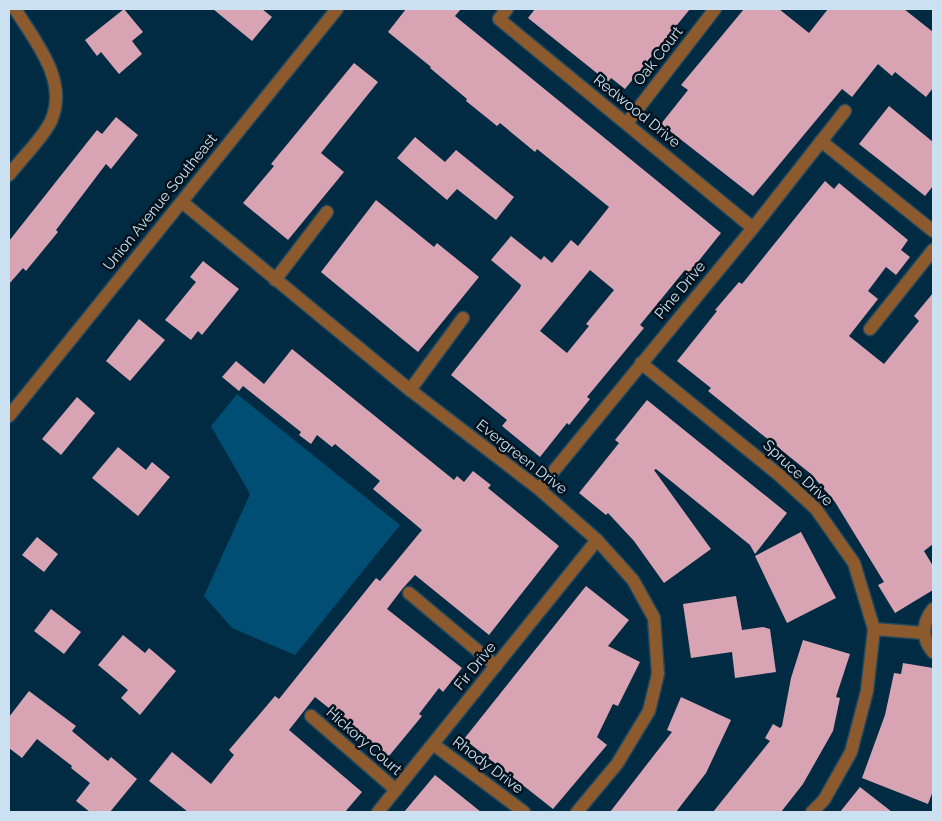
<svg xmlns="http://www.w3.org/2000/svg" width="942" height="821" font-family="Raleway,sans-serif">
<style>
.green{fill:#014e75}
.building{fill:#d8a4b3;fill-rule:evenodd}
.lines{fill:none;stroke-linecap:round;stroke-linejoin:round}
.minor-casing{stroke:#20485f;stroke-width:15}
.minor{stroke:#8d5a2d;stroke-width:12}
.labels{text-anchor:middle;stroke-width:5;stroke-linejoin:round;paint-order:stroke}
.street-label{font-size:15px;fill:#cbe1f1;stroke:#03121d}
</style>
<rect width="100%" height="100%" fill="#002b43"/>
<!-- green -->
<polygon class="green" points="237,394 400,525 295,655 232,628 204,596 250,494 211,426"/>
<!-- building -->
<g class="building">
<polygon points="124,9 143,32 132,41 142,54 119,74 101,52 97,56 85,40"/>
<polygon points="213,9 262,9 272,17 252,41"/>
<path d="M406,9H461L455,16L721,233L689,273L685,270L640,325L644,328L587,397L590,399L569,425L567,423L540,457L502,426L507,420L451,375L520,288L521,285L491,260L511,236L541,260L544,256L552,263L571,240L578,246L609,207L537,149L535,152L500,123L497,126L466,101L467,99L430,68L431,67L388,32ZM590,270L614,290L586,324L589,326L567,353L540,331Z"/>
<polygon points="535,9 690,9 625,89 611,78 608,82 528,18"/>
<polygon points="744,9 779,9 809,33 828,9 904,9 933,32 933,88 926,97 895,72 892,76 878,64 852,97 842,89 753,196 661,124 688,90 681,85"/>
<polygon points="354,63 378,82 321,153 344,172 288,240 243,203 274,166 271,164"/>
<polygon points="889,106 933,142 933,186 925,196 859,144"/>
<polygon points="116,117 138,135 111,169 106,164 56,230 58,232 26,271 23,268 9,284 9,241 97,130 102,134"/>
<polygon points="415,137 445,162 456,150 514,197 496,220 457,189 447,200 397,158"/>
<polygon points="825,181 834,189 839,183 908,240 901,250 910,257 896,275 886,267 868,291 878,299 849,336 884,364 919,321 914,316 933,293 933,544 924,551 933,566 933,590 895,613 878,585 884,582 835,502 811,474 708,391 711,388 677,361 717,311 715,310 739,282 742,284"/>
<polygon points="376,200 434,247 437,243 479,277 418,352 321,272"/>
<polygon points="203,261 239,289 202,335 198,331 191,340 165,320 196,282 190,277"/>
<polygon points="139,319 165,340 130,381 106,361"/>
<polygon points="292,349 454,480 457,476 464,482 473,471 491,485 488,488 559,546 489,635 415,575 403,588 387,609 462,668 443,692 439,688 419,714 422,716 389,756 315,697 289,730 362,792 345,812 188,812 149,781 172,752 211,784 234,755 229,750 275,696 279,699 376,578 380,581 422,530 373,489 380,481 335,444 332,447 317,435 311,444 299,435 301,432 243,386 239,391 222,377 236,361 264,384"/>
<polygon points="77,397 95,413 61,455 42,439"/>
<polygon points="647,400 787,513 755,554 750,545 656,469 654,470 711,549 664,583 634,541 608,513 606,515 579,493 619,443 615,440"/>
<polygon points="118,447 146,470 152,462 170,477 138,516 92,478"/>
<polygon points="801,532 836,598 787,623 755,556"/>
<polygon points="37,537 58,554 44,572 22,555"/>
<polygon points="586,586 629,620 608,646 640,662 618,706 613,704 597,737 607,745 553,809 464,739"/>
<polygon points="736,596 742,630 763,627 770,629 776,672 735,678 732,652 691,658 683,604"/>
<polygon points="51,609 81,632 64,654 34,631"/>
<polygon points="123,635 145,653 149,648 176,671 140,715 121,698 128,690 98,665"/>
<polygon points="803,640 850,654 836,697 840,698 833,731 803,784 781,812 713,812 770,741 765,738 773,724 780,728 782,726 791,678"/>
<polygon points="903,663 933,668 933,791 928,804 862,778 885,715 894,673 901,674"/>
<polygon points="29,691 76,726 72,731 108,761 111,757 137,779 110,812 90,812 76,801 90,783 71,768 72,766 37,739 22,758 9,748 9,717"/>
<polygon points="681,697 731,720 706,773 676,812 610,812 672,732 667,730"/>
<polygon points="435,775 481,812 404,812"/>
<polygon points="860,787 892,812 840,812"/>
</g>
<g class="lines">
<defs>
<g id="minor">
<polyline points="507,9 499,19 753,228"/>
<polyline points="627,123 715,9"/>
<polyline points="821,141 933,231"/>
<path d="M9,175C21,159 43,138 51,121C69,81 35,41 15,9"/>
<polyline points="182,202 410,390 539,489 597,540 633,580 654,618 658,674 649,711 617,764 577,812"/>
<polyline points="275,280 327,212"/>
<polyline points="870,329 933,250"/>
<polyline points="641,363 779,475 816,509 854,563 874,629 867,691 851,752 824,800 812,812"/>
<polyline points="410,390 463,318"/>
<polyline points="9,416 337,9"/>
<polyline points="539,489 753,228 845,111"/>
<polyline points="409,593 496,666"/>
<path d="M933,609C922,623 921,638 933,652"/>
<polyline points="874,629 924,633"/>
<polyline points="311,716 396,790"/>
<polyline points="433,744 524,812"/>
<polyline points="378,812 597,540"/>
</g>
</defs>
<!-- minor casing -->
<use href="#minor" class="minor-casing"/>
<!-- minor -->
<use href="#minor" class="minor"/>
</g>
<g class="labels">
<!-- street labels -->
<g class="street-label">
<text transform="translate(658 56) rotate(-52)" y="5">Oak Court</text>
<text transform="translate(637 111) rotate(39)" y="5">Redwood Drive</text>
<text transform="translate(160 202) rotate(-51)" y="5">Union Avenue Southeast</text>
<text transform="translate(680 290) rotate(-50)" y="5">Pine Drive</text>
<text transform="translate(522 457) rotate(38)" y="5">Evergreen Drive</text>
<text transform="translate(798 473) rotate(43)" y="5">Spruce Drive</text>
<text transform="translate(475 666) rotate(-51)" y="5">Fir Drive</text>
<text transform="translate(364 741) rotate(41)" y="5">Hickory Court</text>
<text transform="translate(488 765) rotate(37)" y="5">Rhody Drive</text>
</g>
</g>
<!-- border -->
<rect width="942" height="821" fill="none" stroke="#cbe1f1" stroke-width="20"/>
</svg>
